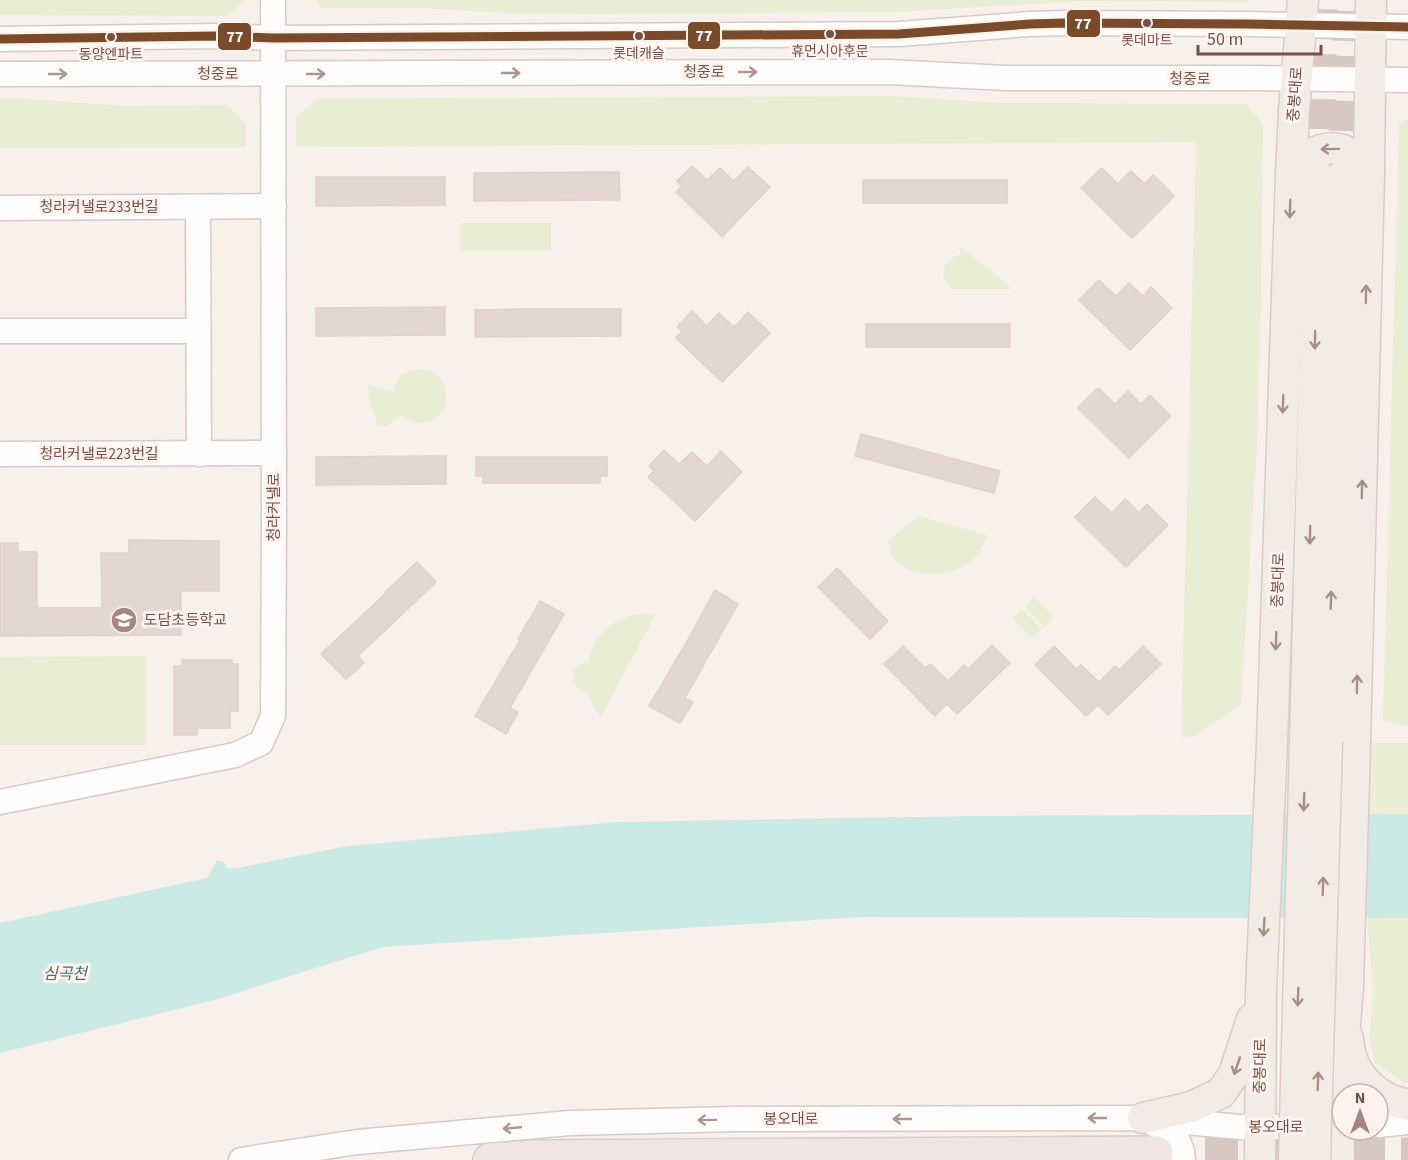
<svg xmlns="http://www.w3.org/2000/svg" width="1408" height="1160" font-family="'Source Sans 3','Noto Sans KR',sans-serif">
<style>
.green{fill:#e9eed5}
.water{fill:#cbeae6}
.building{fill:#e4d6d2;stroke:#e1d1cd;stroke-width:1.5}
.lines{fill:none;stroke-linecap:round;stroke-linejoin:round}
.major-tunnel{stroke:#d7c8c2;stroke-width:30;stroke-dasharray:30 15;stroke-linecap:butt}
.highway-tunnel{stroke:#d7c8c2;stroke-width:33;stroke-dasharray:33 16;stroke-linecap:butt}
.minor-casing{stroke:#d6cbc8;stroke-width:27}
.major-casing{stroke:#d9ccc9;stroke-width:33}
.highway-casing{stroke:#d9ccc9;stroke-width:36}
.minor{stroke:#fefdfc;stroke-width:24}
.major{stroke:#f3ebe5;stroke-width:30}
.highway{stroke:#f1e5e4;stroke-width:33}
.major-bridge-casing{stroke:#d9ccc9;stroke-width:33;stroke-linecap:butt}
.major-bridge{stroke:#f3ebe5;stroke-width:30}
.bus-1-casing{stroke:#fff4ed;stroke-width:14}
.bus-1{stroke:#7a4b2a;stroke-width:9}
.oneway{stroke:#ae9591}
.oneway2{stroke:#a98d87}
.bus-dot{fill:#784f49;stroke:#fff4ed;stroke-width:2}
.labels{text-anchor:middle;stroke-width:6;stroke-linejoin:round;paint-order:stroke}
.bus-label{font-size:14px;fill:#784f49;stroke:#fff4ed}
.street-label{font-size:15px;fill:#784f49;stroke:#fff4ed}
.poi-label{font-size:15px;fill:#784f49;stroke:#fff4ed;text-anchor:start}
.water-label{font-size:16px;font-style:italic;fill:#397673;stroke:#fff4ed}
.line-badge{stroke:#fff4ed;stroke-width:2}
.badge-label{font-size:16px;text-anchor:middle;font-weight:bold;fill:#fff}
</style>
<rect width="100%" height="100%" fill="#f7f0eb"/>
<!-- green -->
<g class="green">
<polygon points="0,0 244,0 227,16 0,15"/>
<polygon points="316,0 1247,0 1247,2 1084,1 891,12 527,14 422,8 322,8"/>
<polygon points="888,96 1001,103 1247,104 1263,125 1261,307 1257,444 1241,705 1195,736 1181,737 1196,142 296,147 296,118 317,99"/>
<polygon points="0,99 27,99 127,106 227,105 246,124 246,147 0,148"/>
<polygon points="1408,118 1408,727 1383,720 1399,124"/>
<rect x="460" y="223" width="91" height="28"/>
<path d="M960,247L984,265L1012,289H953L944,279C942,266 947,258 960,255Z"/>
<path d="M417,369C423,370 430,370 435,374C441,377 443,383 445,389C452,418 421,434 402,414L388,426H378L370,403L368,385L394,392L397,381L401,374Z"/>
<path d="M919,516L987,535C984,542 981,550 976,556C956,577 913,582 894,558C890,553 890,546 888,540Z"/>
<polygon points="1034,597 1054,617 1044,627 1024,607"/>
<polygon points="1022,609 1042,629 1032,639 1012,619"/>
<path d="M645,614L655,615L601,717L592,704L588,692C567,687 568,665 589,661C595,632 616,615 645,614Z"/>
<polygon points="147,656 147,745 0,745 0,657"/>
<polygon points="1355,743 1408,743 1408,1083 1402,1082 1375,1062 1369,1039 1373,994"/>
</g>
<!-- water -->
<polygon class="water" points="1408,814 1408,918 861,917 382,947 218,999 0,1053 0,923 207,878 217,860 224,862 227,869 242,867 348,846 616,822 977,816"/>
<!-- building -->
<g class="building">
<polygon points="692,166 707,180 720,168 734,181 748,167 770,187 722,237 676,192 682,186 677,181"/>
<polygon points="1102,168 1118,184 1131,171 1145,184 1153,175 1174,196 1132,238 1081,188"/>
<polygon points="619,172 620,200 474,201 474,173"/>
<polygon points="316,177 445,177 445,205 316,206"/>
<rect x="863" y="180" width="144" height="23"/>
<polygon points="1099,280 1116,296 1129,283 1143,296 1151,287 1172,308 1130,350 1079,300"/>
<polygon points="445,307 445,335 316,336 316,308"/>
<polygon points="523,309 621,309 621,336 475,337 475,310"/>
<polygon points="692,311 707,326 719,313 734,327 748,312 770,333 722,382 676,338 682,331 677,327"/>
<rect x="866" y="324" width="144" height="23"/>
<polygon points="1098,388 1115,404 1128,391 1141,404 1150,395 1171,416 1129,458 1078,408"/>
<polygon points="861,434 1000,471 994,493 855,456"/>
<polygon points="664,450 679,464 692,452 707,466 721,451 742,472 695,521 648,477 654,471 649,466"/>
<polygon points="446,456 446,484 316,485 316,457"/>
<polygon points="476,457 607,457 607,476 600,476 600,483 483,483 483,476 476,476"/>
<polygon points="1095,497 1112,513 1125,499 1139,513 1147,504 1168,525 1126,567 1075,517"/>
<polygon points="129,540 219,541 219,591 181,591 181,635 0,636 0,543 18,543 18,552 37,552 37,608 102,608 101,553 129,553"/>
<polygon points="417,562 436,582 358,656 364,663 346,679 321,654 386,593 385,592"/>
<polygon points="837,568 888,621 870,639 818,587"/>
<polygon points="715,590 738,604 685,698 693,702 680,723 649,706 685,645"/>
<polygon points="540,601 564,614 510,708 518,712 506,734 475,716 520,640 518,639"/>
<polygon points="992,645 1010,663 957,714 947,704 935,716 884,664 903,646 925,668 930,664 948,681 964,665 968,669"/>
<polygon points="1054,646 1076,669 1081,665 1099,682 1115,666 1119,670 1143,646 1161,664 1108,715 1098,705 1086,716 1035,665"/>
<polygon points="182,660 232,660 232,664 238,664 238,711 230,711 230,728 197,728 197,735 174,735 174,666 182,666"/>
</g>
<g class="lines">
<!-- major-tunnel -->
<g class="major-tunnel">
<polyline points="1319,174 1323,0"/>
<polyline points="1342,176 1348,0"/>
</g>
<!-- highway-tunnel -->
<polyline class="highway-tunnel" points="1156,1153 1408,1154"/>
<defs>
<g id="minor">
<polyline points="0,39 215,36 273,38 899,34 1030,24 1064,23 1248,24 1408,27"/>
<polyline points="0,74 888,72 1006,78 1248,78 1408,80"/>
<polyline points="198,207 199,454"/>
<polyline points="0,208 274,206"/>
<polyline points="0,331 198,331"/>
<polyline points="0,454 274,453"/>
<polyline points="0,802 235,755 261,743 273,716 274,520 273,0"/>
<polyline points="1150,1122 1176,1136 1182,1151 1183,1160"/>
<polyline points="1378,1125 1408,1122"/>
<polyline points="241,1160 357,1142 570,1123 735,1119 1143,1118 1240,1127 1313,1127"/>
</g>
<g id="major">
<path d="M1291,174C1295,169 1299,163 1304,159C1318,148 1338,143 1353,156C1359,161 1364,168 1369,174"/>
<polyline points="1327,742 1342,176"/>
<polyline points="1305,744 1319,176"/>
<path d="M1348,1038C1349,1065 1365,1087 1389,1099C1395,1102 1402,1103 1408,1105"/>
<polyline points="1143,1118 1191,1107 1221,1093 1234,1074 1252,1019"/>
<polyline points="1260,1160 1261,990 1272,743 1291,174 1294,110 1303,0"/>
<polyline points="1339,1160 1338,1112 1348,987 1355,743 1369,174 1371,0"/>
</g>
<polyline id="highway" points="490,1160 535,1157 1156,1153"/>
</defs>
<!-- minor casing -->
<use href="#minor" class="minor-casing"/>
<!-- major casing -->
<use href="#major" class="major-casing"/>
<!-- highway casing -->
<use href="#highway" class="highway-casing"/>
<!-- minor -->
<use href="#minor" class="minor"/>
<!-- major -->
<use href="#major" class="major"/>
<!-- highway -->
<use href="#highway" class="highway"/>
<defs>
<g id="major-bridge">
<polyline points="1294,1160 1305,744"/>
<polyline points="1315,1160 1327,742"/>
</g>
</defs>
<!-- major-bridge casing -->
<use href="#major-bridge" class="major-bridge-casing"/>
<!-- major-bridge -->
<use href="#major-bridge" class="major-bridge"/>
<defs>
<polyline id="bus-1" points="0,39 215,36 273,38 899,34 1030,24 1064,23 1248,24 1408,27"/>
</defs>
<!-- bus-1 casing -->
<use href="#bus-1" class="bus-1-casing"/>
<!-- bus-1 -->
<use href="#bus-1" class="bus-1"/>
</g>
<!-- one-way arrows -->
<defs><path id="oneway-shaft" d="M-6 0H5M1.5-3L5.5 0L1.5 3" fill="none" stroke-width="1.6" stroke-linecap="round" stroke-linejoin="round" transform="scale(1.5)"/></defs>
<g class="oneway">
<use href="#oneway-shaft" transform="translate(748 72)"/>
<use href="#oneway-shaft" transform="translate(511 73)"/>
<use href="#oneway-shaft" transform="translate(58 74)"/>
<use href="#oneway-shaft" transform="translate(316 74)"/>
<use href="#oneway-shaft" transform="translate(1097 1118) rotate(180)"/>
<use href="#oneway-shaft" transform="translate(902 1119) rotate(180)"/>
<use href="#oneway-shaft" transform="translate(707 1120) rotate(179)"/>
<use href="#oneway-shaft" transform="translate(512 1128) rotate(175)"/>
</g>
<g class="oneway2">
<use href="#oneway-shaft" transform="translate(1330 149) rotate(179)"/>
<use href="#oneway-shaft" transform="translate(1290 209) rotate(92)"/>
<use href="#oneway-shaft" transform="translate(1366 294) rotate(-89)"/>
<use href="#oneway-shaft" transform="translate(1315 340) rotate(91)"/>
<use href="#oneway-shaft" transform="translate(1283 404) rotate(92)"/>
<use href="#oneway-shaft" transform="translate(1362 489) rotate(-89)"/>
<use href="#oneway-shaft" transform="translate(1310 535) rotate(91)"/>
<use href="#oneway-shaft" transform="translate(1331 600) rotate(-88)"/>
<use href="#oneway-shaft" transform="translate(1276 641) rotate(92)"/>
<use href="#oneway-shaft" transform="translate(1357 684) rotate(-89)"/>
<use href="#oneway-shaft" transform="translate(1304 802) rotate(92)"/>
<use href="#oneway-shaft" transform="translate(1323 886) rotate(-88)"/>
<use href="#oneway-shaft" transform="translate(1264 927) rotate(93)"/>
<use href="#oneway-shaft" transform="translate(1298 997) rotate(92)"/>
<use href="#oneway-shaft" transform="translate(1237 1066) rotate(109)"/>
<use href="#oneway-shaft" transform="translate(1318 1081) rotate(-88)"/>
</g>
<!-- icons -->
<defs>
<symbol id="school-disc" viewBox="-11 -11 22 22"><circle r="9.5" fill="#a48782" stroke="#fff4ed"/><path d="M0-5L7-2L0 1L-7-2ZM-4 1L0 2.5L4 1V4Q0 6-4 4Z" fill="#fff"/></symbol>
</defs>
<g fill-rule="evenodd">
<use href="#school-disc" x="109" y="605" width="30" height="30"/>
</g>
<!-- markers -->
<g class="bus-dot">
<circle cx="1147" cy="23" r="5"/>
<circle cx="830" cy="34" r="5"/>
<circle cx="639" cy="36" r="5"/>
<circle cx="111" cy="37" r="5"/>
</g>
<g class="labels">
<!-- bus labels -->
<g class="bus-label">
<text x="1147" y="45">롯데마트</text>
<text x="830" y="56">휴먼시아후문</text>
<text x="639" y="58">롯데캐슬</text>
<text x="111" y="59">동양엔파트</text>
</g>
<!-- street labels -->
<g class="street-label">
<text x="704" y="77">청중로</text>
<text x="218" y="79">청중로</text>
<text x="1190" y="84">청중로</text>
<text transform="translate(1295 94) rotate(-86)" y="5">중봉대로</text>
<text x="99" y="212">청라커낼로233번길</text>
<text x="99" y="459">청라커낼로223번길</text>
<text transform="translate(274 507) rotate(-90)" y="5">청라커낼로</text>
<text transform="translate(1278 580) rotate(-88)" y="5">중봉대로</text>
<text transform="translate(1260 1066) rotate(-89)" y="5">중봉대로</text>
<text x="791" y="1124">봉오대로</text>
<text x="1276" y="1132">봉오대로</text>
</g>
<!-- poi labels -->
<g class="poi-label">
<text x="144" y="625">도담초등학교</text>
</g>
<!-- water labels -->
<g class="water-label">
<text x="65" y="979">심곡천</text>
</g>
</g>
<g class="line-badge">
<rect x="1066" y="9" width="35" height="29" rx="6" fill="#7a4b2a"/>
<rect x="687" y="21" width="34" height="29" rx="6" fill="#7a4b2a"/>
<rect x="217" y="22" width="35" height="29" rx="6" fill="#7a4b2a"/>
</g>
<g class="badge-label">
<text x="1083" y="29">77</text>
<text x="704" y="41">77</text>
<text x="235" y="42">77</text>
</g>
<!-- north arrow -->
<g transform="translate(1360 1112)"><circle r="28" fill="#fff4ed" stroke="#c9b2ab" stroke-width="1.5"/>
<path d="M0-4.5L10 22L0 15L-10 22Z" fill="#a48782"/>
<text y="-9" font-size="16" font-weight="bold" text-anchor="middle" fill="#784f49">N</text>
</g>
<!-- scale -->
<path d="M1198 45v9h123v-9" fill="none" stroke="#784f49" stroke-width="3"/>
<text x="1207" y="45" font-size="18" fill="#784f49" stroke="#fff4ed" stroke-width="4.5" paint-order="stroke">50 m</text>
</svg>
